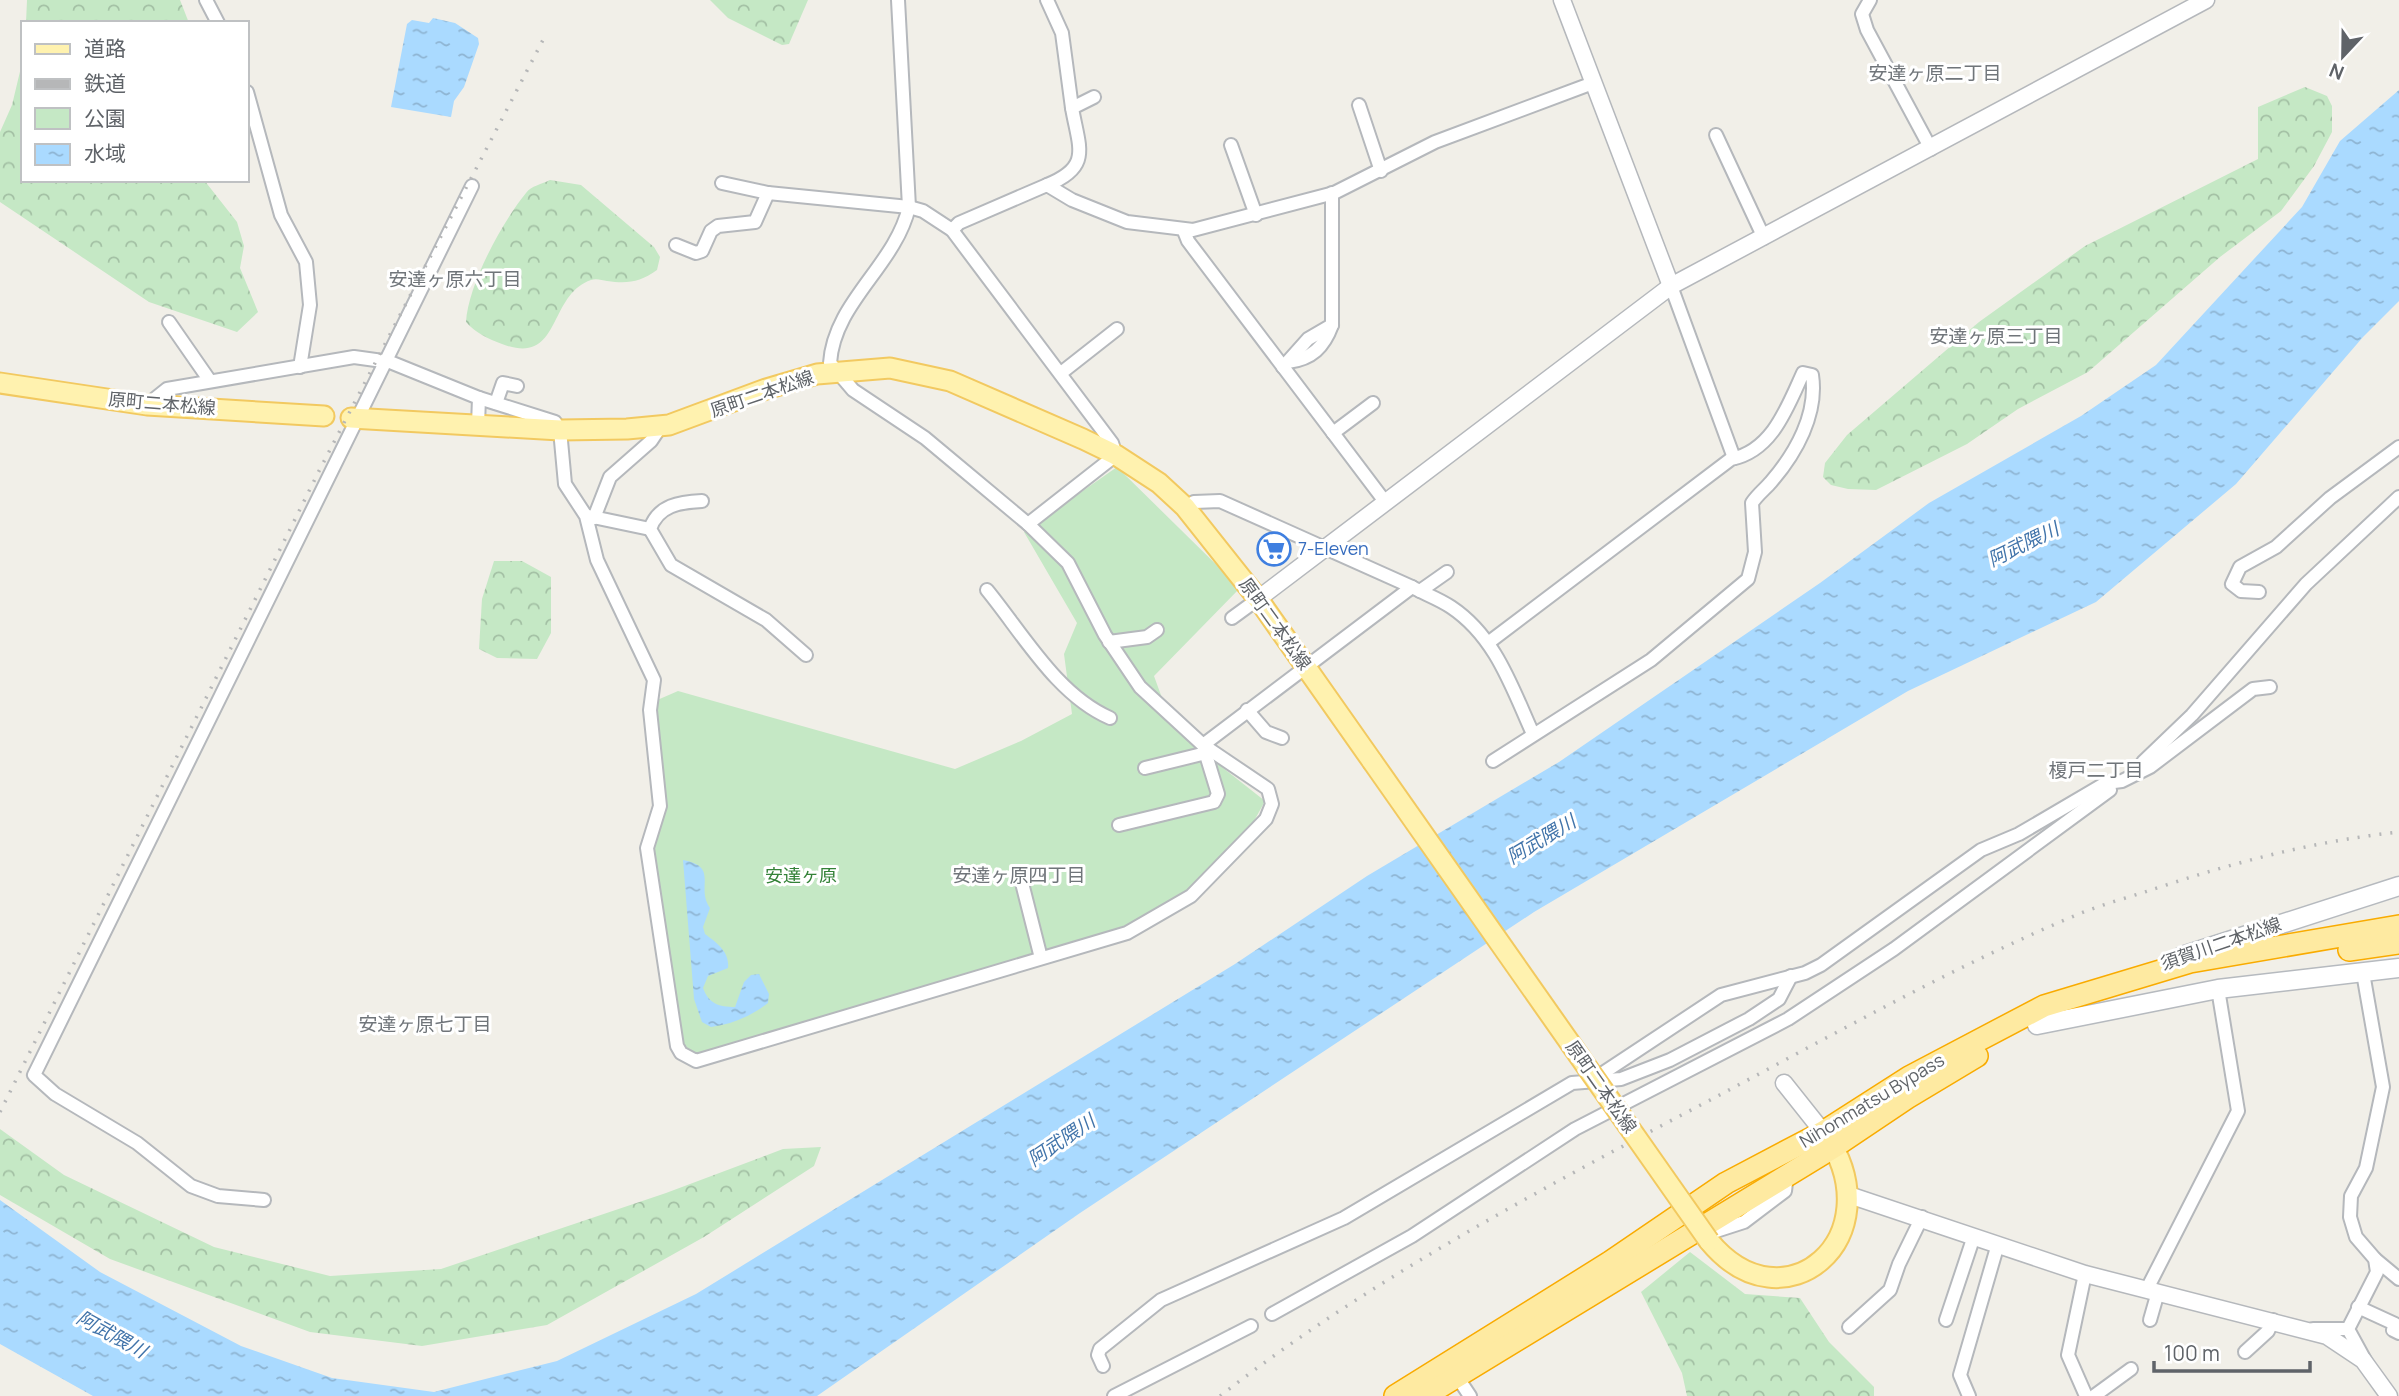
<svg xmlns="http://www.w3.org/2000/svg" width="2399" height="1396" font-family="Manrope,'Noto Sans JP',sans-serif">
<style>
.forest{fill:url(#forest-crowns)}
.park{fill:#c5e8c5}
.water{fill:url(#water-ripples)}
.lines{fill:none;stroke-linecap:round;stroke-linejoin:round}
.minor-casing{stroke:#b5b8bc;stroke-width:16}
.tertiary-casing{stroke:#b5b8bc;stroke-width:19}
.secondary-casing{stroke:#b6babf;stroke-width:21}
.primary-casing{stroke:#f2c960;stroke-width:23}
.trunk-casing{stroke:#f9ab00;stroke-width:24}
.minor{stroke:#fff;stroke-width:12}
.tertiary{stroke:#fff;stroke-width:16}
.secondary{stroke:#fff;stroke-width:18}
.primary{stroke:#fff2af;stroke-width:19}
.trunk{stroke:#feeaa1;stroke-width:21}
.rail{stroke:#b6b7b8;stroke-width:3.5;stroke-dasharray:2 9;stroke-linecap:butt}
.primary-bridge-casing{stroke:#f2c960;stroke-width:23;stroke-linecap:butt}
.primary-bridge{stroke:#fff2af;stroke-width:19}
.labels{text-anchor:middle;stroke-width:6;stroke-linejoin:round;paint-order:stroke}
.street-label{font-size:18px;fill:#5f6368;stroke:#fff}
.shop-label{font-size:18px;fill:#366cbe;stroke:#fff;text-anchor:start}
.park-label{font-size:18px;fill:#348238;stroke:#fff}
.neighbourhood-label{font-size:19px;fill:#70757a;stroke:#fff}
.water-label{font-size:19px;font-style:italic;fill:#4174aa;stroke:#fff}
</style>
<defs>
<pattern id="forest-crowns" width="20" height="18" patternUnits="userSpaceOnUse" patternTransform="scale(1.75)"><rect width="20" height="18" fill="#c5e8c5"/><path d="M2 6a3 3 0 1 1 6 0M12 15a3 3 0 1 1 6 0" fill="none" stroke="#a3c0a4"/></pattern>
<pattern id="water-ripples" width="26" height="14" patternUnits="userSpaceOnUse" patternTransform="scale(1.75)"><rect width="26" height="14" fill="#aadaff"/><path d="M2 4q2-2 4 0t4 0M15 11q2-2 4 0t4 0" fill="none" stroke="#8eb4d2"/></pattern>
</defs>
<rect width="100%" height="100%" fill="#f1efe8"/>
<!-- forest -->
<g class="forest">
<polygon points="27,0 180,0 189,23 26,23"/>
<polygon points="710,0 808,0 789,44 782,45 728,18"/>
<polygon points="23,59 23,180 204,180 237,222 244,246 240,268 258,312 237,332 149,302 0,202 0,132 12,105"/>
<polygon points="2305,87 2327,96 2332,106 2332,132 2314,166 2281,211 2220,257 2088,372 2018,409 1967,444 1876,490 1848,489 1831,485 1823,477 1825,463 1847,435 1979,322 2085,246 2258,159 2258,107"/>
<path d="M550,180L581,185L654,247L660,257L657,270C640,282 628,284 607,281C602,280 596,278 591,280C547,295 562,367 502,344C488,339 476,333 466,322C468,285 502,222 526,193C531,186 542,184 550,180Z"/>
<polygon points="494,561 522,561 551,577 551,633 537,659 497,658 479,649 482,599"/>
<polygon points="0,1129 64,1175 214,1247 330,1276 441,1269 666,1193 783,1149 821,1147 814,1166 704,1237 547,1325 422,1346 310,1332 110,1259 0,1195"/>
<polygon points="1690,1252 1745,1294 1800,1298 1829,1342 1874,1387 1874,1396 1687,1396 1682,1373 1641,1292"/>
</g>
<!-- park -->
<polygon class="park" points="1117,467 1240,588 1154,676 1170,720 1199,749 1265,801 1254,821 1182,896 1132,923 1067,946 699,1057 682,1048 652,851 663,813 655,701 678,691 955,769 1021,741 1072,714 1064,654 1077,623 1024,532"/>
<!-- water -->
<g class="water">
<polygon points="433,18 455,23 478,38 479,44 464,87 454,101 451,117 391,107 407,24 412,20 429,23"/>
<polygon points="2399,90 2399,301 2363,337 2236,484 2096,602 1908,691 1534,912 1080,1213 817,1396 93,1396 0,1344 0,1200 100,1272 241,1346 332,1378 434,1392 557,1361 696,1294 1235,964 1367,876 1559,762 1820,583 1929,503 2081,416 2156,365 2302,207 2340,141"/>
<path d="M683,860C720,867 695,887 710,908L703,927L705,934C717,943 730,952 728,968L708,976L703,988C709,1004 719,1007 735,1007L744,982L751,975L759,974L769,994L768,1003C751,1016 733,1024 711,1027L702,1022L694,999Z"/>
</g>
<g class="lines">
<defs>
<g id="minor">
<polyline points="206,0 218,23"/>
<path d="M898,0L909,207C895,266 834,302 830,363L853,390L925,438L1028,524L1068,563L1105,635L1140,687L1203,745L1218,794L1214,802L1119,825"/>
<polyline points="1047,0 1062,33 1072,108"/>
<polyline points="1870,0 1862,14 1867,30 1931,149"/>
<polyline points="247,92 281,215 306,262 310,305 300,367"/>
<polyline points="1359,105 1381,171"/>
<polyline points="1716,135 1764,238"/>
<polyline points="1231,145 1256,215"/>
<polyline points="722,183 768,193 909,207 923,211 952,230 1112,443 1116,455 1028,524"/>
<path d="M1047,185C1092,167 1079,148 1072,108L1094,97"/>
<polyline points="952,230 959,223 1047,185 1072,200 1127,222 1193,230 1334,193 1435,142 1593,83"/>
<polyline points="1184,231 1188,241 1386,503"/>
<polyline points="676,245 696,253 702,251 711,231 718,226 755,222 768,193"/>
<polyline points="1671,286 1734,458"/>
<polyline points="169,322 210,381"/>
<path d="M1288,362C1312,359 1324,347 1332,325"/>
<polyline points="1283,367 1308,339 1332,325 1332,193"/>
<polyline points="1061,373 1117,329"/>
<polyline points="479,398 555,422 560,430 565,484 586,516 597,560 654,680 650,710 660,806 647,848 677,1046 681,1053 696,1061 1127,933 1191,896 1266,819 1272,804 1268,789 1203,745 1412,587 1220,501 1194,502 1185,507"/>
<polyline points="496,403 503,383 517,386"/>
<polyline points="147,405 167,389 354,357 390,362 479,398 478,425"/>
<polyline points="1333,433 1373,403"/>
<path d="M702,501C680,502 658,505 650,529L671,565L766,620L806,655"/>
<polyline points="588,516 650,529"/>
<polyline points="594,518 610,477 651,441 661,426"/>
<path d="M1412,587C1425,594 1439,599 1451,607C1496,637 1512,688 1533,734"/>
<path d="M987,590C1023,634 1057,695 1110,718"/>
<polyline points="1420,591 1447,572"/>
<polyline points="2259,592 2241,591 2232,584 2240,567 2276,547 2330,498 2399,447"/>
<polyline points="1232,618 1258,599"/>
<polyline points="1109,642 1147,637 1157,630"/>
<path d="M1488,643L1731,459C1772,451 1787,408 1803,373L1812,375C1818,414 1796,453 1771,482C1765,489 1757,495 1752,503L1755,552L1748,579L1651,660L1493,761"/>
<polyline points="1247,710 1266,732 1282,738"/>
<polyline points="2143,762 2192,715 2306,584 2399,497"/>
<polyline points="1145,768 1206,753"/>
<polyline points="1022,883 1041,958"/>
<polyline points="2363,973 2383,1087 2366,1168 2351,1196 2350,1217 2356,1237 2375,1259 2377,1272 2348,1329 2366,1362"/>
<polyline points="1594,1079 1721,995 1805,973 1821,965 1981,850 2019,834 2106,783 2122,781 2150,767 2253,689 2270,687"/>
<polyline points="264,1200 218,1196 191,1186 137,1143 55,1094 34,1075 472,186"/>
<polyline points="1710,1233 1744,1222 1785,1191 1787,1175"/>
<polyline points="2375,1259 2399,1279"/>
<polyline points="2085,1274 2068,1355 2086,1396"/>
<polyline points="2147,1289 2238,1111 2218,989"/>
<polyline points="2358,1307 2395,1324 2393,1330 2399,1333"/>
<polyline points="1272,1314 1412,1236 1575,1129 1788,1019 1894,949 2110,790"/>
<polyline points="1946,1320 1974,1236"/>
<polyline points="2150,1320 2158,1292"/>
<polyline points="1849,1327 1890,1290 1899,1264 1922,1217"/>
<polyline points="2313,1329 2348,1329"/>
<polyline points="2245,1352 2268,1331 2273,1320"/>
<polyline points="1103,1366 1098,1355 1100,1349 1161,1300 1344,1218 1572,1083 1621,1079 1670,1060 1749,1019 1779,999 1791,976"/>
<polyline points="1462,1384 1470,1396"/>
<polyline points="1114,1396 1251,1326"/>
<polyline points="1969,1396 1960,1375 1998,1244"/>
<polyline points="2094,1396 2131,1369"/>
</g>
<g id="tertiary">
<polyline points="1562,0 1671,286"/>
<polyline points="1258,599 1671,286 2206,0"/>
<polyline points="1784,1083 1823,1132"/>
<polyline points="1849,1195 2085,1274 2327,1336 2363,1360 2389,1396"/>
</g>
<g id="secondary">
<polyline points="2182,956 2399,886"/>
<polyline points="2037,1025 2218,989 2399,968"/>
</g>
<g id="primary">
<polyline points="0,383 147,405 324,416"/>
<polyline points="351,418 560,430 627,429 669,425 766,389 817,374 890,368 950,381 1083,439 1116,455 1159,483 1185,507 1258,599 1372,761"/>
<path d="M1709,1241C1784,1332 1894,1237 1826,1135"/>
</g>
<g id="trunk">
<polyline points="2349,950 2399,943"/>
<polyline points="1395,1396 1610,1262 1726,1183 1823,1132 1909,1077 2044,1006 2190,962 2399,926"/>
<polyline points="1425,1396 1834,1147 1907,1098 1977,1056"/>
</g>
</defs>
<!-- minor casing -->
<use href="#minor" class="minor-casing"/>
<!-- tertiary casing -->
<use href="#tertiary" class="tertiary-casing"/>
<!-- secondary casing -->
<use href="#secondary" class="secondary-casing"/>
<!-- primary casing -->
<use href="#primary" class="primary-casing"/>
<!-- trunk casing -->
<use href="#trunk" class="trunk-casing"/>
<!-- minor -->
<use href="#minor" class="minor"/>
<!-- tertiary -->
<use href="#tertiary" class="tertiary"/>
<!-- secondary -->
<use href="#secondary" class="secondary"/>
<!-- primary -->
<use href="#primary" class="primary"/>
<!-- trunk -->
<use href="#trunk" class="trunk"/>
<!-- rail -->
<g class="rail">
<polyline points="0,1112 320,469 544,38"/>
<path d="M1220,1396C1372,1278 1543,1188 1712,1099C1831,1036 1956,965 2079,914C2103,904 2130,897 2154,889C2235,862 2315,841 2399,832"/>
</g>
<defs>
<polyline id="primary-bridge" points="1372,761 1709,1241"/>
</defs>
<!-- primary-bridge casing -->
<use href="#primary-bridge" class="primary-bridge-casing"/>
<!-- primary-bridge -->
<use href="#primary-bridge" class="primary-bridge"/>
</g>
<!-- icons -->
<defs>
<symbol id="supermarket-ring" viewBox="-11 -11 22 22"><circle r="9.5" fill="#fff" stroke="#3f7fe0" stroke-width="1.5"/><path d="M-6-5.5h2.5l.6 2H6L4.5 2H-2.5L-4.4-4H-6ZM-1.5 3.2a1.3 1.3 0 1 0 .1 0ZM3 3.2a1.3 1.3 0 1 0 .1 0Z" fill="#3f7fe0"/></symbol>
</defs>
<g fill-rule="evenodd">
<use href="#supermarket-ring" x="1255" y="530" width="38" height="38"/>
</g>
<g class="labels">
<!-- street labels -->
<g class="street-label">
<text transform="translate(762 394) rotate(-19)" y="6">原町二本松線</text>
<text transform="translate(162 404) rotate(5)" y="6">原町二本松線</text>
<text transform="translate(1275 624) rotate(54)" y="6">原町二本松線</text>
<text transform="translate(2221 944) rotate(-19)" y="6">須賀川二本松線</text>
<text transform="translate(1601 1087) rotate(55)" y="6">原町二本松線</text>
<text transform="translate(1872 1101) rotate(-31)" y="6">Nihonmatsu Bypass</text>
</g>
<!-- shop labels -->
<g class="shop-label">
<text x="1298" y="555">7-Eleven</text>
</g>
<!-- park labels -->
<g class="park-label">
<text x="801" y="882">安達ヶ原</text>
</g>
<!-- neighbourhood labels -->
<g class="neighbourhood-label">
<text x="1935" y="80">安達ヶ原二丁目</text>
<text x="455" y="286">安達ヶ原六丁目</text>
<text x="1996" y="343">安達ヶ原三丁目</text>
<text x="2096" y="777">榎戸二丁目</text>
<text x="1019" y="882">安達ヶ原四丁目</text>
<text x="425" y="1031">安達ヶ原七丁目</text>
</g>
<!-- water labels -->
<g class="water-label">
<text transform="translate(2023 544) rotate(-26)" y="7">阿武隈川</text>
<text transform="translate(1541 839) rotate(-31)" y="7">阿武隈川</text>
<text transform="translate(1061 1140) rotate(-34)" y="7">阿武隈川</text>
<text transform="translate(112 1334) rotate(29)" y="7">阿武隈川</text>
</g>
</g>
<!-- legend -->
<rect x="21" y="21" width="228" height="161" fill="#ffffff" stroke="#bfc1c3" stroke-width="2"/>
<rect x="35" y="44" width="35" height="10" fill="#fff2af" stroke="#bfc1c3" stroke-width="2"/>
<text x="84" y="56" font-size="21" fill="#5f6368">道路</text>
<rect x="35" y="79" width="35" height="10" fill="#b6b7b8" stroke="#bfc1c3" stroke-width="2"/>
<text x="84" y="91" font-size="21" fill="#5f6368">鉄道</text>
<rect x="35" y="108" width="35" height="21" fill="#c5e8c5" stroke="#bfc1c3" stroke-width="2"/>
<text x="84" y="126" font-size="21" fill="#5f6368">公園</text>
<rect x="35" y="144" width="35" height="21" fill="url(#water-ripples)" stroke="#bfc1c3" stroke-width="2"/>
<text x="84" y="161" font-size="21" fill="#5f6368">水域</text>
<!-- north arrow -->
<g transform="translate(2343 56) rotate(202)" stroke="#ffffff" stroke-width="5" paint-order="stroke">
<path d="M0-5L12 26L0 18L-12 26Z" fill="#5f6368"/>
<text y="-10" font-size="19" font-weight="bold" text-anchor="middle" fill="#5f6368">N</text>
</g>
<!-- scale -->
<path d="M2154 1361v10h156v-10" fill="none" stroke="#5f6368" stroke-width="3.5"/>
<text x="2164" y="1361" font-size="21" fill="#5f6368" stroke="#ffffff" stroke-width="5" paint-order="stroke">100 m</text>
</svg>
